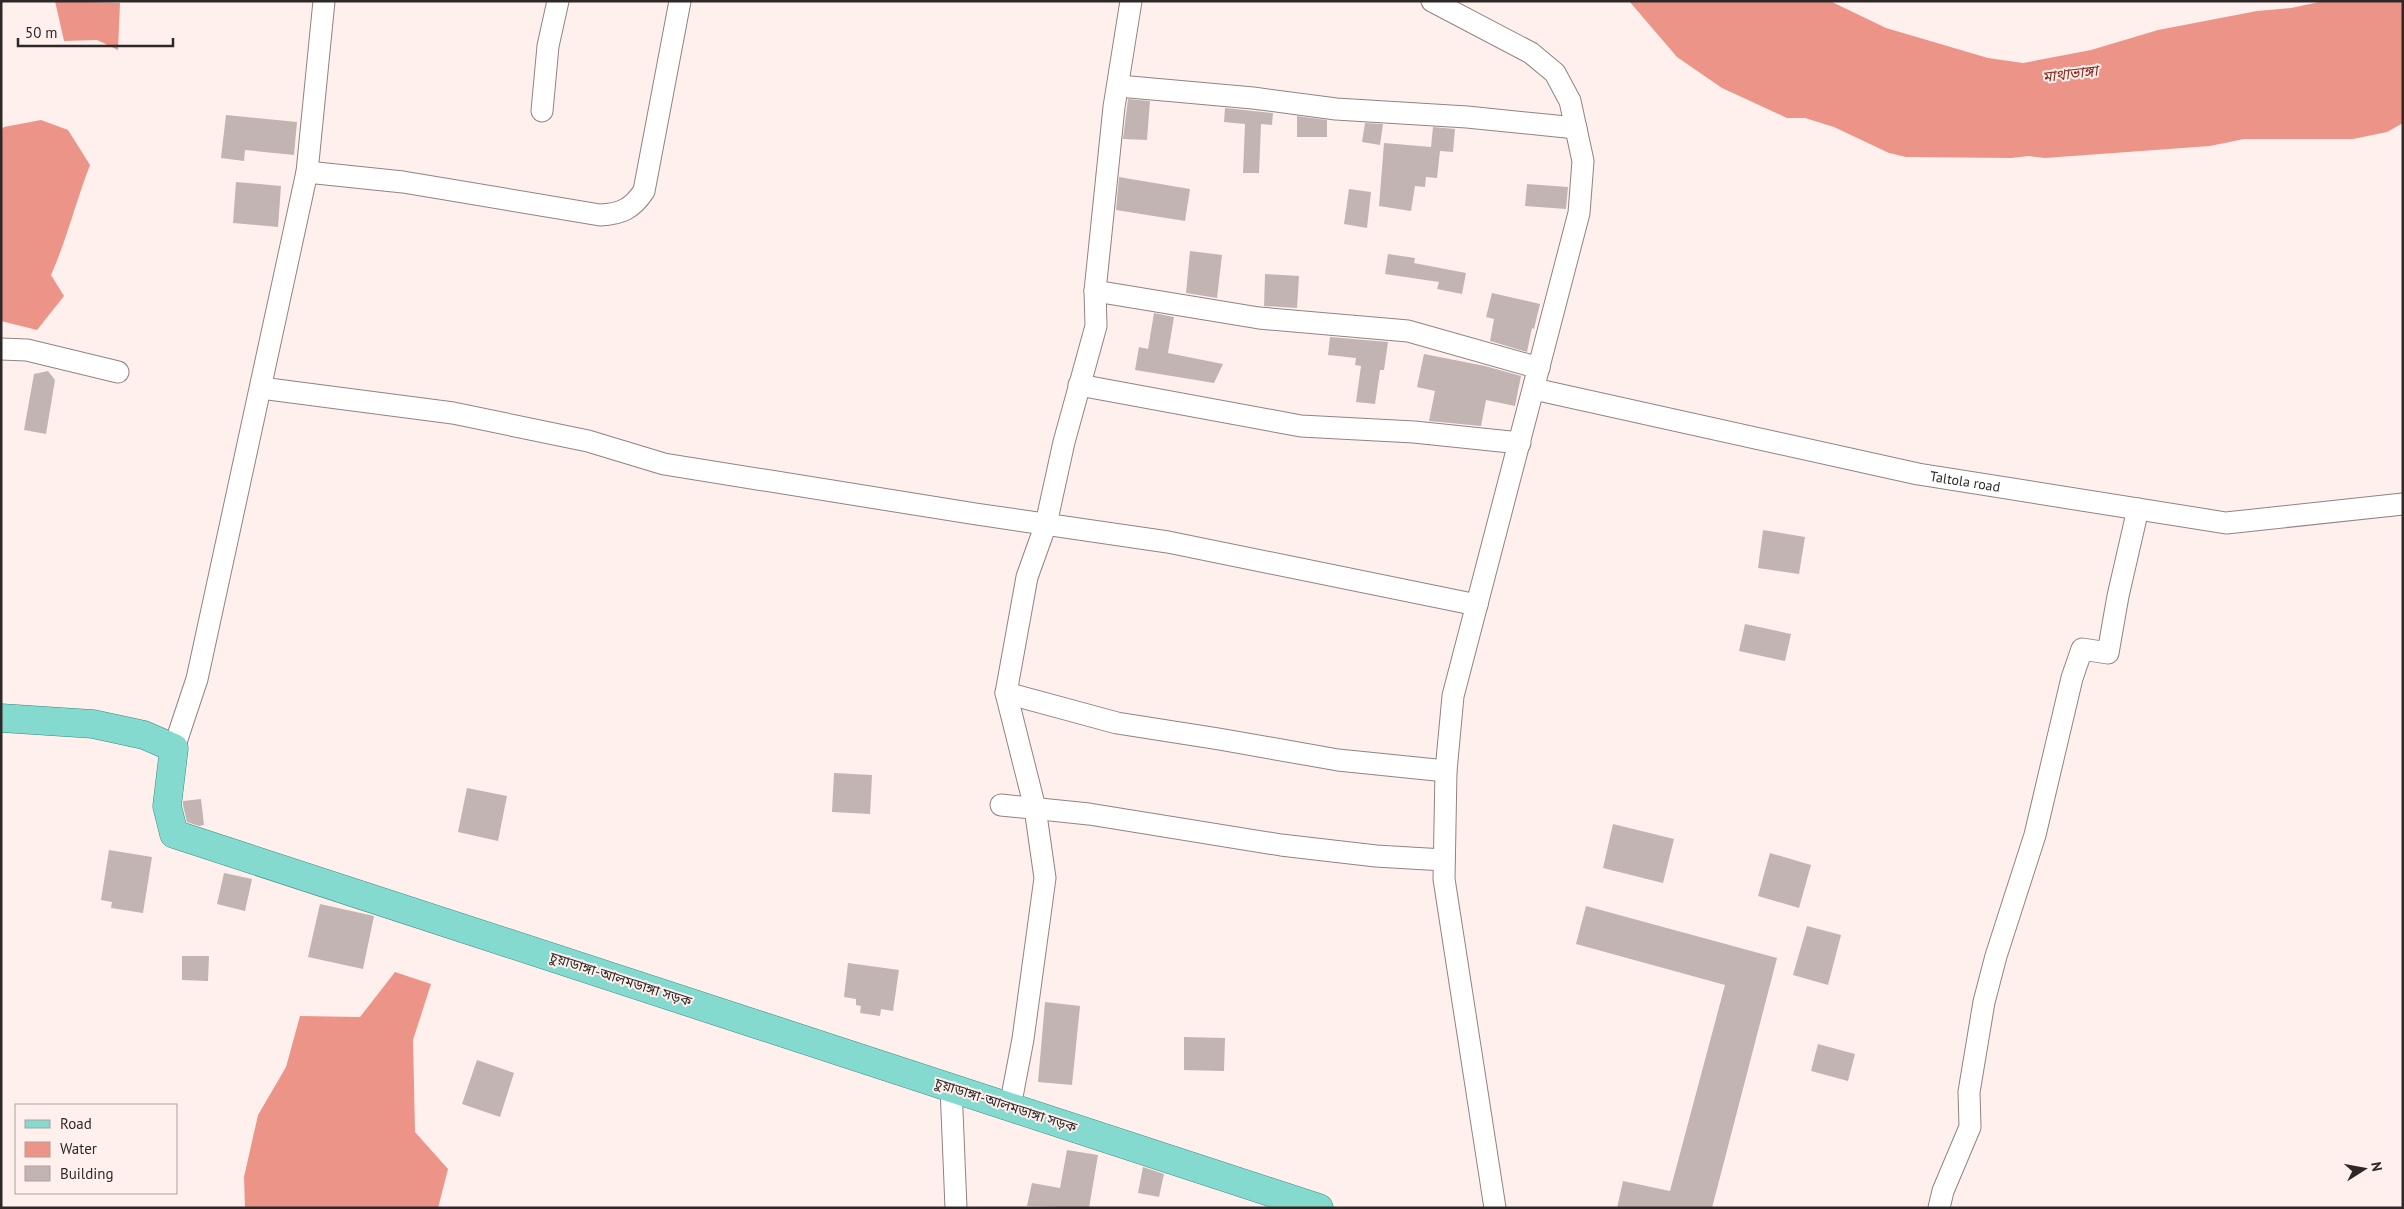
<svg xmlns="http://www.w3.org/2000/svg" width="2404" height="1209" font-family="'PT Sans','Noto Sans Bengali',sans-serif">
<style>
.water{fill:#ec9488}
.building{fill:#c2b4b2}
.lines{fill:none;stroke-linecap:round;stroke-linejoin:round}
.minor-casing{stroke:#908381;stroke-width:23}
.primary-casing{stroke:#328c81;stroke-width:29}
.minor{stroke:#fff;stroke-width:21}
.primary{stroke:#85dad0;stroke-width:28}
.labels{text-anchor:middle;stroke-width:4;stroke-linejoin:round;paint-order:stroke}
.street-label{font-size:14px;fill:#2e2928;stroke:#fff0ed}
.water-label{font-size:15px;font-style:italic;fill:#8b251d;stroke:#fff0ed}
</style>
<rect width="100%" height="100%" fill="#fff0ed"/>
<!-- water -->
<g class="water">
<polygon points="55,1 120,3 118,50 97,40 64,41"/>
<polygon points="1629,1 1830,1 1886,28 1988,58 2023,63 2091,50 2158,30 2257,11 2291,8 2324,1 2403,1 2403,123 2387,132 2353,139 2244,139 2210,146 2045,158 2029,156 2011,158 1906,157 1889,153 1834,127 1805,118 1787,118 1722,88 1677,57"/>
<path d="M41,120L68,130L90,165C76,201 67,239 51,275L64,296L37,330L1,321V130L4,127Z"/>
<polygon points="395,972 431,984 413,1040 415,1132 448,1169 438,1208 245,1208 244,1177 258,1115 286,1067 300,1016 360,1017"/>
</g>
<!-- building -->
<g class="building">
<polygon points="1128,99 1150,101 1147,140 1123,139"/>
<polygon points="1225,108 1273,113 1272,125 1261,124 1259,173 1243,173 1245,124 1224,122"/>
<polygon points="226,115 297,122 294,155 245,150 244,161 221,158"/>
<polygon points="1297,116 1327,120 1327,137 1297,137"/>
<polygon points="1365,123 1383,124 1380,145 1362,142"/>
<polygon points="1433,127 1455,129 1453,152 1440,151 1437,178 1426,177 1425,187 1415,186 1411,211 1379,206 1384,143 1431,147"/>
<polygon points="1119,177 1190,189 1185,221 1116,210"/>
<polygon points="236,182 281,186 278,227 233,223"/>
<polygon points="1527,184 1568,187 1566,209 1525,206"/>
<polygon points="1349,189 1371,192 1367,228 1344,224"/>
<polygon points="1190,251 1222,255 1217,298 1186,293"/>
<polygon points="1388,254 1415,258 1414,263 1466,273 1462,294 1437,289 1439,282 1385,274"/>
<polygon points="1265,274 1299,276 1297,308 1264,306"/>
<polygon points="1492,293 1540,304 1534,329 1532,328 1527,352 1490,341 1494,319 1486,317"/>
<polygon points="1154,313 1174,317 1168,353 1223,364 1214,383 1135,370 1139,347 1148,349"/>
<polygon points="1330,337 1388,342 1384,370 1380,370 1375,404 1356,402 1361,366 1355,365 1356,358 1328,355"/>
<polygon points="1424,354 1485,366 1521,376 1515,406 1486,400 1481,426 1429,421 1435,391 1417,387"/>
<polygon points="48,371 55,380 46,434 24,430 34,374"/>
<polygon points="1763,530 1805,537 1799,574 1758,568"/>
<polygon points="1745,624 1791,634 1785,661 1739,651"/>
<polygon points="834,773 872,775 870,814 832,812"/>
<polygon points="467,788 507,796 498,841 458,832"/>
<polygon points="201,799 204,825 199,826 187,822 183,805 183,801"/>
<polygon points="1613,824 1674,839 1663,883 1603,868"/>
<polygon points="109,850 152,857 143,913 111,908 112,902 101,900"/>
<polygon points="1770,853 1811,865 1799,908 1758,896"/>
<polygon points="224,873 252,879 245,911 217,904"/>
<polygon points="320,904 374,916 363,969 308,957"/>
<polygon points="1586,906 1777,958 1712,1208 1617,1208 1623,1181 1670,1191 1725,985 1576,944"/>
<polygon points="1807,926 1841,935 1828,985 1793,975"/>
<polygon points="182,956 209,956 208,981 182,980"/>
<polygon points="848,963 899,970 893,1011 881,1009 880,1016 860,1013 861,1006 856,1005 856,999 844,997"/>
<polygon points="1045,1002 1080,1006 1072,1085 1038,1082"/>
<polygon points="1184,1037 1225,1038 1224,1071 1184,1070"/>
<polygon points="1818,1044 1855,1054 1848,1081 1811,1071"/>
<polygon points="477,1060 514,1073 500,1117 462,1104"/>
<polygon points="1067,1150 1098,1155 1089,1208 1027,1206 1032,1183 1060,1188"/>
<polygon points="1143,1167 1164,1174 1159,1197 1138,1193"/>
</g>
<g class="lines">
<defs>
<g id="minor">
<polyline points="1432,1 1531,53 1555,73 1570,101 1583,161 1579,213 1453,696 1446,771 1444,879 1495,1208"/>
<polyline points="1119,86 1253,98 1336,109 1467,117 1576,128"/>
<polyline points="542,111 548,46 558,1"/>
<path d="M307,172L403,182L600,215C621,214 632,209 644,191L680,1"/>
<polyline points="1095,291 1259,318 1408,331 1539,368"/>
<polyline points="1,349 27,350 118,372"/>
<polyline points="1079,385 1301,426 1414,432 1520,443"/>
<polyline points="261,388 453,413 588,441 664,464 976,514 1168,542 1477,605"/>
<path id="s1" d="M1534,389L1918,474L2226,523L2403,504"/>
<polyline points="1006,693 1117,723 1219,739 1338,760 1446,771"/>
<polyline points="174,748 197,679 307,172 324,1"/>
<polyline points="1001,805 1089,814 1281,845 1376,856 1444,860"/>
<polyline points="951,1087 956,1208"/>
<polyline points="1010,1107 1023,1039 1045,878 1035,808 1006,693 1027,577 1046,524 1064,442 1096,326 1095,291 1114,107 1131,1"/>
<polyline points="1939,1208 1943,1191 1970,1127 1969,1092 1984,1002 1996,956 2035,835 2072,678 2082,649 2108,653 2118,596 2138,509"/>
</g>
<polyline id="primary" points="1,718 93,724 144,735 174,748 167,806 174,834 1319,1208"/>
</defs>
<!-- minor casing -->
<use href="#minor" class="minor-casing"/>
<!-- primary casing -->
<use href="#primary" class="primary-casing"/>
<!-- minor -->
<use href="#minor" class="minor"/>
<!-- primary -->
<use href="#primary" class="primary"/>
</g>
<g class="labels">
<!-- street labels -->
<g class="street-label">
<text dy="5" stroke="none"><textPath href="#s1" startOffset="441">Taltola road</textPath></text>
<text transform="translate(621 979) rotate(18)" y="5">চুয়াডাঙ্গা-আলমডাঙ্গা সড়ক</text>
<text transform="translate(1006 1105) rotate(18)" y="5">চুয়াডাঙ্গা-আলমডাঙ্গা সড়ক</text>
</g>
<!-- water labels -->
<g class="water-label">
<text transform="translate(2070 74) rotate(-7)" y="5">মাথাভাঙ্গা</text>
</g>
</g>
<!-- border -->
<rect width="2404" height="1209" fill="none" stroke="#2e2928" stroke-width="5"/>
<!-- legend -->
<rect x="15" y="1104" width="162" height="90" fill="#fff0ed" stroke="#aba09e"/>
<rect x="25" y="1120" width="25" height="8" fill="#85dad0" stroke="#aba09e"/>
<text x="60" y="1129" font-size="15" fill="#2e2928">Road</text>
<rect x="25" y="1142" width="25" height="15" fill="#ec9488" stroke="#aba09e"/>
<text x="60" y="1154" font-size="15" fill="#2e2928">Water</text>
<rect x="25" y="1166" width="25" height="15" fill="#c2b4b2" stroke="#aba09e"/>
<text x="60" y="1179" font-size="15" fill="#2e2928">Building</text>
<!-- north arrow -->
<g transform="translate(2364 1169) rotate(79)" stroke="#fff0ed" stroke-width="4" paint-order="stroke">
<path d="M0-4L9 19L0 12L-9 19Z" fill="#2e2928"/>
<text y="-8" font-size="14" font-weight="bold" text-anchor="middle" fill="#2e2928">N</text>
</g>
<!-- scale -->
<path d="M18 38v8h155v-8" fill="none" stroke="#2e2928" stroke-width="2.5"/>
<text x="25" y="38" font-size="15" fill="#2e2928" stroke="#fff0ed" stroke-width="4" paint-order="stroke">50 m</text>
</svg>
